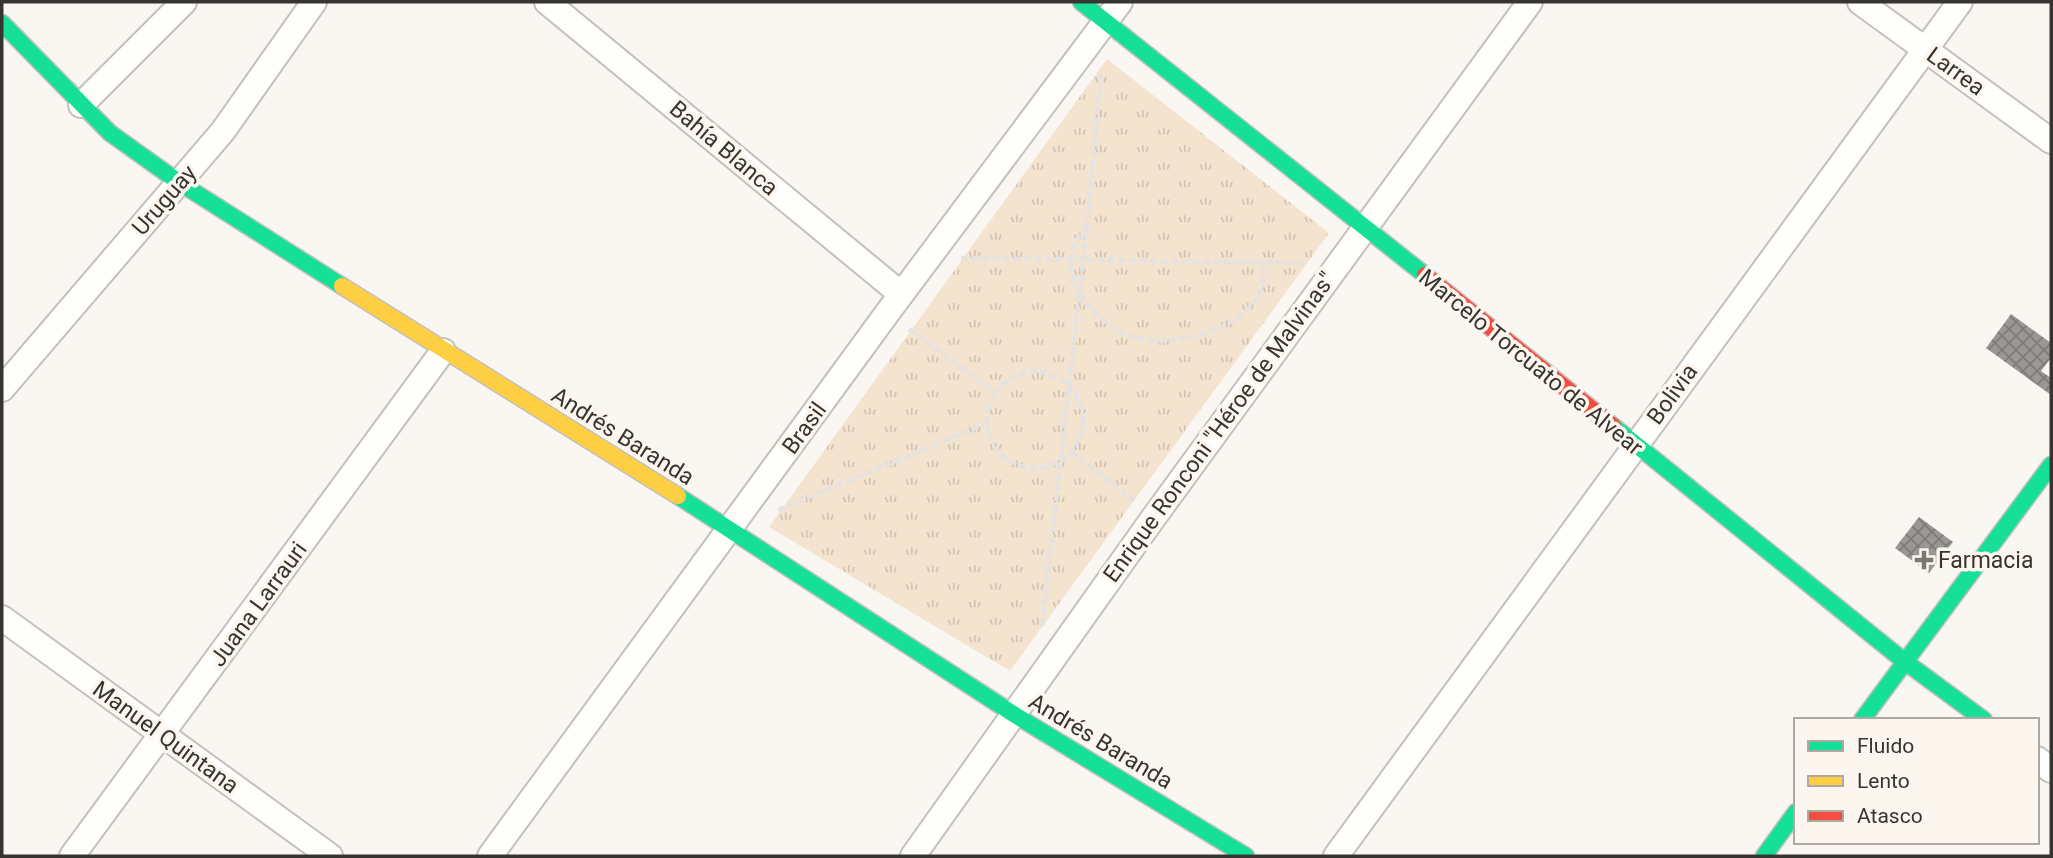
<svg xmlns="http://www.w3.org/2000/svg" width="2053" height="858" font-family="Roboto,sans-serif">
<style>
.park{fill:url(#park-tufts)}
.building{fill:url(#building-cross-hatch)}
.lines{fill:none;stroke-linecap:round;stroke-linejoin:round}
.street-casing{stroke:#c3c0bd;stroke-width:28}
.fast-casing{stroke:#c3c0bd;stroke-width:19}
.slow-casing{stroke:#c3c0bd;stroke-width:19}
.jam-casing{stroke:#c3c0bd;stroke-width:19}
.path{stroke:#e4e2e2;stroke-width:4.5;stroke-dasharray:7 3.5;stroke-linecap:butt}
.street{stroke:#fefefd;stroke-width:24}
.fast{stroke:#16e098;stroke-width:16}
.slow{stroke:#ffcf43;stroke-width:16}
.jam{stroke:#f24e42;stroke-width:16}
.poi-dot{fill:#7b7975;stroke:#fdf6ee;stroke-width:2.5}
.labels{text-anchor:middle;stroke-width:7;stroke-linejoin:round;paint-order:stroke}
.street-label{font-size:23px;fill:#373532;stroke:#fdf6ee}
.poi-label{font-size:23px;fill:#373532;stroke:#fdf6ee;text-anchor:start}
</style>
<defs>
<pattern id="park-tufts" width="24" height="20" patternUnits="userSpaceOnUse" patternTransform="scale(1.75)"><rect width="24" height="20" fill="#f4e3cf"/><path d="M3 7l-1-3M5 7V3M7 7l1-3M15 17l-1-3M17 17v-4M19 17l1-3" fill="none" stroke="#d2c3b2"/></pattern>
<pattern id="building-cross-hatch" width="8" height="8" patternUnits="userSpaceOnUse" patternTransform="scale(1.75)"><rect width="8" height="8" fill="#9a9794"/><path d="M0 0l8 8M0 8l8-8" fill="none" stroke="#7e7c79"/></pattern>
</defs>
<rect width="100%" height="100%" fill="#faf6f2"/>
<!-- park -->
<polygon class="park" points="1107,59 1329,233 1010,671 769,527"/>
<!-- building -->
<g class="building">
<polygon points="2011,314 2051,343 2051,358 2041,371 2051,378 2051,395 1986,348"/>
<polygon points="1919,517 1953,542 1929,573 1895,548"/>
</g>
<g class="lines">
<defs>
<g id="street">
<polyline points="547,2 901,294"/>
<polyline points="1860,2 2051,141"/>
<polyline points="81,105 184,2"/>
<polyline points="2,389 223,131 314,2"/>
<polyline points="2,618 330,856"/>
<polyline points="2037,759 2051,770"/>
<polyline points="72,856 443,351"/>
<polyline points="490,856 888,312 1120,2"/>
<polyline points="913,856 1154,517 1530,2"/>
<polyline points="1336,856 1960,2"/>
</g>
<g id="fast">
<polyline points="1081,2 1425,275"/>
<polyline points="2,23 110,133 180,183 342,286"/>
<polyline points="1613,426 1904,661 1984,720"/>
<polyline points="678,496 1015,715 1246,856"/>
<polyline points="1862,720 2051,465"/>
<polyline points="1764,856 1796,812"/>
</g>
<polyline id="slow" points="342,286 678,496"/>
<polyline id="jam" points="1425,275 1613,426"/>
</defs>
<!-- street casing -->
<use href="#street" class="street-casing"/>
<!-- fast casing -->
<use href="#fast" class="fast-casing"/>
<!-- slow casing -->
<use href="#slow" class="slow-casing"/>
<!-- jam casing -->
<use href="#jam" class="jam-casing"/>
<!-- path -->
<g class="path">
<path d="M1087,227C1071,243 1067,259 1074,281C1084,308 1112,333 1140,339C1185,348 1276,321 1262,262"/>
<polyline points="961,258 1306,263"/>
<polyline points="909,329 996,393"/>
<circle cx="1035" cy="420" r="48"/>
<polyline points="1071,452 1134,501"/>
<polyline points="778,510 987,423"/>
<polyline points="1042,626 1087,226 1101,74"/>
</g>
<!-- street -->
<use href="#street" class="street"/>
<!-- fast -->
<use href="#fast" class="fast"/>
<!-- slow -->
<use href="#slow" class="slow"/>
<!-- jam -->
<use href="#jam" class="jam"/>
</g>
<!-- markers -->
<path class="poi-dot" d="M1920.5 549.5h7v7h7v7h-7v7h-7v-7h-7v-7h7z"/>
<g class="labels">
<!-- street labels -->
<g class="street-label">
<text transform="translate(1956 71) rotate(36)" y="8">Larrea</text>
<text transform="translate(724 148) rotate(40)" y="8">Bahía Blanca</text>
<text transform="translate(164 200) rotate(-49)" y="8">Uruguay</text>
<text transform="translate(1531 362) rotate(39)" y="8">Marcelo Torcuato de Alvear</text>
<text transform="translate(1672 394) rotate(-54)" y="8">Bolivia</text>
<text transform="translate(1219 427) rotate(-54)" y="8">Enrique Ronconi "Héroe de Malvinas"</text>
<text transform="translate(804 428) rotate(-54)" y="8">Brasil</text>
<text transform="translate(623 436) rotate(32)" y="8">Andrés Baranda</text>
<text transform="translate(258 604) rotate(-54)" y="8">Juana Larrauri</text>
<text transform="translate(166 737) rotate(36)" y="8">Manuel Quintana</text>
<text transform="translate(1101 741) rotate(31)" y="8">Andrés Baranda</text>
</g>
<!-- poi labels -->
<g class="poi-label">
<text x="1938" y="568">Farmacia</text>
</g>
</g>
<!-- border -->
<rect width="2053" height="858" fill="none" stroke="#373532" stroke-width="7"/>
<!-- legend -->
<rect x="1794" y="718" width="245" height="126" fill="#fdf6ee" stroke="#aea9a3" stroke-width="2"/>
<rect x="1808" y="741" width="35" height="10" fill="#16e098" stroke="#aea9a3" stroke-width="2"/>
<text x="1857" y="753" font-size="21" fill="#373532">Fluido</text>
<rect x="1808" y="776" width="35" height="10" fill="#ffcf43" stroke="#aea9a3" stroke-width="2"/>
<text x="1857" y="788" font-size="21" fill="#373532">Lento</text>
<rect x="1808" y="811" width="35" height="10" fill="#f24e42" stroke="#aea9a3" stroke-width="2"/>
<text x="1857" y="823" font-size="21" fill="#373532">Atasco</text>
</svg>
